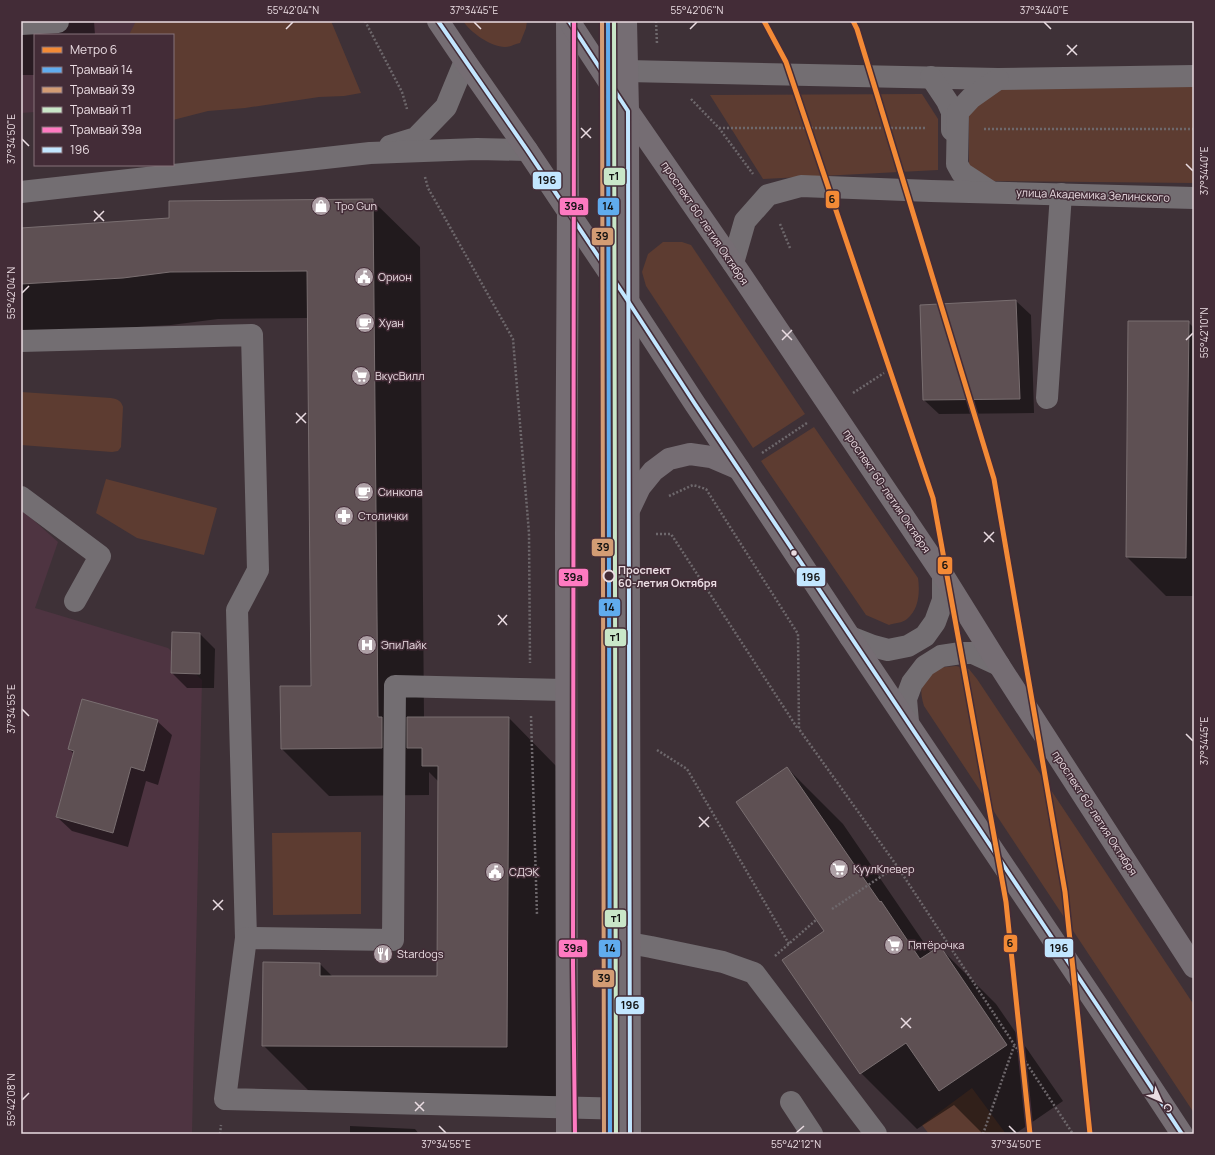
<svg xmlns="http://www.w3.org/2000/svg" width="1215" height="1155" font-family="Manrope,sans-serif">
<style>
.built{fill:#4e3441}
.green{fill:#5d3c31}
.shadow{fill:#0007}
.building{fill:#5e5053;stroke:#796e70}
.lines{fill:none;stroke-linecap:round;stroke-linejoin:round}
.path{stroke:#6e686c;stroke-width:2.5;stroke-dasharray:2 2;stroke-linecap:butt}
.minor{stroke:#736e72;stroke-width:22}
.major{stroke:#756d73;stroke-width:22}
.bus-1-casing{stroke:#432c37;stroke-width:7}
.bus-1{stroke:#c2e6ff;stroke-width:4}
.tram-1-casing{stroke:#432c37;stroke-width:7}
.tram-2-casing{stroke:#432c37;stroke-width:7}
.tram-3-casing{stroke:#432c37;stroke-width:7}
.tram-4-casing{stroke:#432c37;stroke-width:7}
.tram-1{stroke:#60acee;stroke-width:4}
.tram-2{stroke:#d39c74;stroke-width:4}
.tram-3{stroke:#c9e6c8;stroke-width:4}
.tram-4{stroke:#fe7ac1;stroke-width:4}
.metro-1-casing{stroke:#432c37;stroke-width:8}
.metro-1{stroke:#f38a36;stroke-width:5}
.ticks{fill:none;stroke:#eadce2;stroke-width:1.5}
.bus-dot{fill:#eadce2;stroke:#432c37;stroke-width:1.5}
.stop-dot{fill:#432c37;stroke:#eadce2;stroke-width:2}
.labels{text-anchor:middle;stroke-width:3;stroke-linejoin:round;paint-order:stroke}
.street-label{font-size:11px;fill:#eadce2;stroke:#432c37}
.poi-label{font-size:11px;fill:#eadce2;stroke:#432c37;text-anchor:start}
.stop-label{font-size:11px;font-weight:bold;fill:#eadce2;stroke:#432c37;text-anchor:start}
.line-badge{stroke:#432c37;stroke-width:1.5}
.pale-badge-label{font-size:11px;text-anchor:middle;font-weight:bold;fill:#111}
.neatline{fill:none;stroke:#eadce2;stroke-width:1.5}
.ticks-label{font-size:10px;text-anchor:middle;fill:#eadce2}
</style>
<rect width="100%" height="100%" fill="#3e3137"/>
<!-- built -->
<g class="built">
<polygon points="21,21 138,21 130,35 35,35 35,112 21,113"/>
<polygon points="21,509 58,542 35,608 168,648 202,680 192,1134 21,1134"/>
</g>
<!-- green -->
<g class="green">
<polygon points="136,21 331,21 361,93 344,96 319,97 245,108 208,111 173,120 173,35 129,35"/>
<path d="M463,21H527L526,28L520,43C515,44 510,47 505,47C491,47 470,32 463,21Z"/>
<polygon points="1000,87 1194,87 1194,183 991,181 969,168 969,108"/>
<polygon points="922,94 938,119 938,170 763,179 710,95"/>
<polygon points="663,242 682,242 691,245 805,414 753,448 646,286 642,272 648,254"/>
<path d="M21,392L111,398C118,399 121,401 123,407L121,447L118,451L112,452L21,445Z"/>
<path d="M814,427L918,578C920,592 919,609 907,619C903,623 894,623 889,625L866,615L761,461Z"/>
<polygon points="106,479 217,508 204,555 137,538 96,513"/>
<path d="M956,666L969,669L977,679L1194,1005V1113L924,706C918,685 922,682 936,668Z"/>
<polygon points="361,832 361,914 273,915 272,833"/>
<polygon points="972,1088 1006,1134 929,1134 922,1125"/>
</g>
<!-- shadow -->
<g class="shadow">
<polygon points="21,21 94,21 95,35 35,35 35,75 21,75"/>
<polygon points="372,200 420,247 424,718 509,718 558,768 556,1096 313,1095 263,1045 320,964 333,977 438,977 439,782 429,772 429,795 329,796 282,749 281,687 312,687 308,318 218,319 171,325 21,334 21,229 170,219"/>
<polygon points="1016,301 1031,315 1034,413 939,414 924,400 921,306"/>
<polygon points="1188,322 1194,328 1194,596 1166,596 1127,557"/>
<polygon points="200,634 215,649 214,688 187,688 172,673"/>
<polygon points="157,721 172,735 158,785 146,781 128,847 72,831 57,817 74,754 69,749"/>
<polygon points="787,768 843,824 931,953 939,947 996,1004 1063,1101 1015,1134 983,1134 954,1105 917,1129 861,1073"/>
<polygon points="350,1126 415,1129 419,1134 350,1134"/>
</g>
<!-- building -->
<g class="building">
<polygon points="373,199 378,717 382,717 382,748 281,749 280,686 311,686 307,271 170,272 123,278 21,284 21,228 169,218 169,201"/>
<polygon points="1016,300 1020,399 923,400 920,305"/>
<polygon points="1128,321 1189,321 1186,558 1126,557"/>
<polygon points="172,632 200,633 200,674 171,673"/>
<polygon points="82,699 158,720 144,771 131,767 113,833 56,817 74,751 68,749"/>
<polygon points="407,717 509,717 507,1047 262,1046 263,962 320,963 320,976 437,976 438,766 422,766 422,748 407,748"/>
<polygon points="787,767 880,902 881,901 920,959 940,946 1007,1045 939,1091 906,1043 860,1074 782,960 824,931 736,802"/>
</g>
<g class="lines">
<!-- path -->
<g class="path">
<polyline points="365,21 402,92 407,109"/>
<polyline points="656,21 657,44"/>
<polyline points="691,99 719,128 753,174"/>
<polyline points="719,128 925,128"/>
<polyline points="984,129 1194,129"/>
<polyline points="425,177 428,188 513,339 529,533 530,663"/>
<polyline points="780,224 790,248"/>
<polyline points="853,393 884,373"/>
<polyline points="762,453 807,423"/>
<polyline points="669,496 693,485 706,489 798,634 799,729 897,866 1073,1134"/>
<polyline points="656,534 671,534 798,729"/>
<polyline points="531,716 537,915"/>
<polyline points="657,750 687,769 789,944"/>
<polyline points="832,909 897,866"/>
<polyline points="775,956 816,920"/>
<polyline points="220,1134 221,1125"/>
<polyline points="983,1134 1014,1046"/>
</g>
<!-- minor -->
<g class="minor">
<polyline points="21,24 58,22 58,21"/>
<polyline points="627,71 998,79 1194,76"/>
<polyline points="931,77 947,101 952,112 952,130"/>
<polyline points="390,146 416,138 446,107 465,61"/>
<polyline points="21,192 370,153 477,149 527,150"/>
<polyline points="991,192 962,173 957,164 958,112 971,98 998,79"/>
<polyline points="733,263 745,221 768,195 801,186 931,191 1194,198"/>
<polyline points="21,341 252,335 258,570 237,610 246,938"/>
<polyline points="1047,398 1061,194"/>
<polyline points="21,497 100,556 75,601"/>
<polyline points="850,637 873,646 888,650 908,646 925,636 935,622 943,600 943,575"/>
<polyline points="566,690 395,686 393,940 246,938 225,1099 630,1109"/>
<polyline points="908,722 906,699 912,683 925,666 941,656 961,653 973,653 999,665"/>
<polyline points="629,943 651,947 723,962 754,973 876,1134"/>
<polyline points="791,1102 812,1134"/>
</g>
<!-- major -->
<g class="major">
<polyline points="438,21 465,61 527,150 628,301 695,404 739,469 850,637 1097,1005 1182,1134"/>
<polyline points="567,21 568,211 566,533 567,1134"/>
<polyline points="569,21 628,111 733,263 943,575 999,665 1194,967"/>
<polyline points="626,21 628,111 630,1134"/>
<polyline points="630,508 640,487 653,471 669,459 690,454 711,457 739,469"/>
</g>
<defs>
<g id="bus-1">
<polyline points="438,21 527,150 628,301 695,404 1097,1005 1182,1134"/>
<polyline points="569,21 628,111 630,1134"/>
</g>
</defs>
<!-- bus-1 casing -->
<use href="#bus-1" class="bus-1-casing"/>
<!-- bus-1 -->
<use href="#bus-1" class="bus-1"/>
<defs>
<polyline id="tram-1" points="608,21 610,1134"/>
<polyline id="tram-2" points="602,21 604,1134"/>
<polyline id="tram-3" points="614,21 616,1134"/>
<polyline id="tram-4" points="574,21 573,965 575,1134"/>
</defs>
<!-- tram-1 casing -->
<use href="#tram-1" class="tram-1-casing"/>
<!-- tram-2 casing -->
<use href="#tram-2" class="tram-2-casing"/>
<!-- tram-3 casing -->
<use href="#tram-3" class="tram-3-casing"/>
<!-- tram-4 casing -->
<use href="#tram-4" class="tram-4-casing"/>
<!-- tram-1 -->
<use href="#tram-1" class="tram-1"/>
<!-- tram-2 -->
<use href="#tram-2" class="tram-2"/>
<!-- tram-3 -->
<use href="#tram-3" class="tram-3"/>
<!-- tram-4 -->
<use href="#tram-4" class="tram-4"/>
<defs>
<g id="metro-1">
<polyline points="764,21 786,62 933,498 1006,902 1030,1134"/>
<polyline points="853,21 857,29 994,479 1065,892 1090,1134"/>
</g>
</defs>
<!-- metro-1 casing -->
<use href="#metro-1" class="metro-1-casing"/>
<!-- metro-1 -->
<use href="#metro-1" class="metro-1"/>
</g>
<!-- ticks -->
<path class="ticks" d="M474,22L481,29M1044,22L1051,29M286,29L293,22M690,29L697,22M1067,45L1077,55M1067,55L1077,45M581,128L591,138M581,138L591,128M22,139L29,146M1186,164L1193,171M94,211L104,221M94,221L104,211M22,293L29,286M782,330L792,340M782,340L792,330M1186,340L1193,333M296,413L306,423M296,423L306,413M984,532L994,542M984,542L994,532M498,615L507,625M498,625L507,615M22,709L29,716M1186,734L1193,741M699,817L709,827M699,827L709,817M213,900L223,910M213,910L223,900M901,1018L911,1028M901,1028L911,1018M22,1100L29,1093M415,1102L424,1111M415,1111L424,1102M439,1126L446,1133M1009,1126L1016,1133M796,1133L804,1126"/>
<!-- icons -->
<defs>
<symbol id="shop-disc" viewBox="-11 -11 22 22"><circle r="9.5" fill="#aea0a6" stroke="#432c37"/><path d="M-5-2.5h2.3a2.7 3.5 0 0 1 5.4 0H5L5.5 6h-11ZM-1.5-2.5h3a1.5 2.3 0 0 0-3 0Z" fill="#fff"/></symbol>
<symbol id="civic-disc" viewBox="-11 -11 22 22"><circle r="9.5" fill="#aea0a6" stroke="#432c37"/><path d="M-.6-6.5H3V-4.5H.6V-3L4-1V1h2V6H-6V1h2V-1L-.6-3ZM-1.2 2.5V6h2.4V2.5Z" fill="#fff"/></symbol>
<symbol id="cafe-disc" viewBox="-11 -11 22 22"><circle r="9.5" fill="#aea0a6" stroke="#432c37"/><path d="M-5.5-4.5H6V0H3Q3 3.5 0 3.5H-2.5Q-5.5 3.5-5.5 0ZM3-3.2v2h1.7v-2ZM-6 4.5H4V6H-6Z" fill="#fff"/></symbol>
<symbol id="supermarket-disc" viewBox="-11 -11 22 22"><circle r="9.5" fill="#aea0a6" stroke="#432c37"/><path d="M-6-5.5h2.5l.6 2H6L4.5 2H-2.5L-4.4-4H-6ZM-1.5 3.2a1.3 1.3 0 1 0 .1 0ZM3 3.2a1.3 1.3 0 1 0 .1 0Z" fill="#fff"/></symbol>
<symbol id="pharmacy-disc" viewBox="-11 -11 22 22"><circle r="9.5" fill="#aea0a6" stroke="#432c37"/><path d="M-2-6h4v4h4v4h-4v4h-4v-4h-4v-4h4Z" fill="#fff"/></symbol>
<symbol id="hospital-disc" viewBox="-11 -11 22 22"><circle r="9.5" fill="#aea0a6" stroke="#432c37"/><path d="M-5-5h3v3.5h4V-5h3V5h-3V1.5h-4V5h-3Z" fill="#fff"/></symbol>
<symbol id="restaurant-disc" viewBox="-11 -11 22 22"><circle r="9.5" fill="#aea0a6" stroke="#432c37"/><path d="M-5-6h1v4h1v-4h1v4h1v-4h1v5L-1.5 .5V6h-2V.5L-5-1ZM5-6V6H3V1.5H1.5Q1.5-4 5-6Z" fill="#fff"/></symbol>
</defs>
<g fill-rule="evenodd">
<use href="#shop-disc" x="310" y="195" width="22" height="22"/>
<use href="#civic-disc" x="353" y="266" width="22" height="22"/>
<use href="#cafe-disc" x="354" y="312" width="22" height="22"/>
<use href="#supermarket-disc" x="350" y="365" width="22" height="22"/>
<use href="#cafe-disc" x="353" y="481" width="22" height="22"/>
<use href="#pharmacy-disc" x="333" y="505" width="22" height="22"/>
<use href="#hospital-disc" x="356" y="634" width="22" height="22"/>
<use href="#supermarket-disc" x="828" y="858" width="22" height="22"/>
<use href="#civic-disc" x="484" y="861" width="22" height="22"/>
<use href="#supermarket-disc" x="883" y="934" width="22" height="22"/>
<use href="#restaurant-disc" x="372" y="943" width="22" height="22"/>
</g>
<!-- markers -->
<circle class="bus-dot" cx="794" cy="553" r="3.5"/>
<circle class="stop-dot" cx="609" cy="576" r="5.5"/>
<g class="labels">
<!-- street labels -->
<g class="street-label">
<text transform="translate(1093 195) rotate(2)" y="4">улица Академика Зелинского</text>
<text transform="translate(705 223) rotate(56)" y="4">проспект 60-летия Октября</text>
<text transform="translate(887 491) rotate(56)" y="4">проспект 60-летия Октября</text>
<text transform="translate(1095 813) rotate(57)" y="4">проспект 60-летия Октября</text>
</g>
<!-- poi labels -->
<g class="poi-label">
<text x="335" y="210">Tpo Gun</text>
<text x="378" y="281">Орион</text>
<text x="379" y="327">Хуан</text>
<text x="375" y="380">ВкусВилл</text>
<text x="378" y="496">Синкопа</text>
<text x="358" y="520">Столички</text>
<text x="381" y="649">ЭпиЛайк</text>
<text x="853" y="873">КуулКлевер</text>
<text x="509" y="876">СДЭК</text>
<text x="908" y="949">Пятёрочка</text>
<text x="397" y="958">Stardogs</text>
</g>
<!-- stop labels -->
<g class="stop-label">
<text x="618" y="574">Проспект<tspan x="618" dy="13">60-летия Октября</tspan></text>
</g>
</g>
<g class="line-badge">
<rect x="603" y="167" width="23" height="19" rx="4" fill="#c9e6c8"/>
<rect x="532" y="171" width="30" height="19" rx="4" fill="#c2e6ff"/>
<rect x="825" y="190" width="15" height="19" rx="4" fill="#f38a36"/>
<rect x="597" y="197" width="23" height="19" rx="4" fill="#60acee"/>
<rect x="559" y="197" width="30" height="19" rx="4" fill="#fe7ac1"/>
<rect x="591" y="227" width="23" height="19" rx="4" fill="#d39c74"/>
<rect x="591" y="538" width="23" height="19" rx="4" fill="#d39c74"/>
<rect x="937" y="556" width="16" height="19" rx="4" fill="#f38a36"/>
<rect x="796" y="567" width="30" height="20" rx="4" fill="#c2e6ff"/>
<rect x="558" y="568" width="31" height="19" rx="4" fill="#fe7ac1"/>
<rect x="598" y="598" width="23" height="19" rx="4" fill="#60acee"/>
<rect x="604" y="628" width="23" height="19" rx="4" fill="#c9e6c8"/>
<rect x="604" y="909" width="23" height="19" rx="4" fill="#c9e6c8"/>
<rect x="1003" y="934" width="15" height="19" rx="4" fill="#f38a36"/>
<rect x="1044" y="938" width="30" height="20" rx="4" fill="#c2e6ff"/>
<rect x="598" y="939" width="23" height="19" rx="4" fill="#60acee"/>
<rect x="558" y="939" width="30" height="19" rx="4" fill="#fe7ac1"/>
<rect x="592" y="969" width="23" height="19" rx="4" fill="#d39c74"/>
<rect x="615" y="996" width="30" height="19" rx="4" fill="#c2e6ff"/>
</g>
<g class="pale-badge-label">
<text x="614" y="180">т1</text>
<text x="547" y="184">196</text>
<text x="832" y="203">6</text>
<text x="608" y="210">14</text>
<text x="574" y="210">39а</text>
<text x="602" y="240">39</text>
<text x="603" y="551">39</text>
<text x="945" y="569">6</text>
<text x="811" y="581">196</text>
<text x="573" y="581">39а</text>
<text x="609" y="611">14</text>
<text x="615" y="641">т1</text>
<text x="616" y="922">т1</text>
<text x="1010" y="947">6</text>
<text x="1059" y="952">196</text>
<text x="610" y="952">14</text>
<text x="573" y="952">39а</text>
<text x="604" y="982">39</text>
<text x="630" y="1009">196</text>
</g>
<!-- border -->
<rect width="1215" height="1155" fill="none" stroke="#432c37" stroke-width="44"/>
<!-- legend -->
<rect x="34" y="34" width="140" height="132" fill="#432c37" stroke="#86727b"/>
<rect x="42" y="47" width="20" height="6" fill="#f38a36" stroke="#86727b"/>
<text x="70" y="54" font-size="12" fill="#eadce2">Метро 6</text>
<rect x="42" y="67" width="20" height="6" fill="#60acee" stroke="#86727b"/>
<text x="70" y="74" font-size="12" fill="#eadce2">Трамвай 14</text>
<rect x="42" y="87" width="20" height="6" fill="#d39c74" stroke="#86727b"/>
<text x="70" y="94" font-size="12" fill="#eadce2">Трамвай 39</text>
<rect x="42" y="107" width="20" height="6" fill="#c9e6c8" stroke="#86727b"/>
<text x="70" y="114" font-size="12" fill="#eadce2">Трамвай т1</text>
<rect x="42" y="127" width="20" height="6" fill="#fe7ac1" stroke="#86727b"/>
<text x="70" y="134" font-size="12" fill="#eadce2">Трамвай 39а</text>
<rect x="42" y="147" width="20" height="6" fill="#c2e6ff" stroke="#86727b"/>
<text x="70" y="154" font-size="12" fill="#eadce2">196</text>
<!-- north arrow -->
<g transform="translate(1161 1101) rotate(135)" stroke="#432c37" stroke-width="3" paint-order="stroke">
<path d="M0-3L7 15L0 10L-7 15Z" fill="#eadce2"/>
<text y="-6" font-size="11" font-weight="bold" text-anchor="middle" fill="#eadce2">С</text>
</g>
<rect x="22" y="22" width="1171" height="1111" class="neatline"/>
<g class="ticks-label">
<text x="293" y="14">55°42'04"N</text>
<text x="474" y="14">37°34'45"E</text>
<text x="697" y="14">55°42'06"N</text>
<text x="1044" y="14">37°34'40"E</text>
<text transform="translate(11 139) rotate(-90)" y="4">37°34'50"E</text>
<text transform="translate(1204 171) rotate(-90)" y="4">37°34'40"E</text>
<text transform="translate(11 293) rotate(-90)" y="4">55°42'04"N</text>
<text transform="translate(1204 333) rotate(-90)" y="4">55°42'10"N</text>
<text transform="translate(11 709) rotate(-90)" y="4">37°34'55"E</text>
<text transform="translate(1204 741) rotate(-90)" y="4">37°34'45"E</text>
<text transform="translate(11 1100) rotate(-90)" y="4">55°42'08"N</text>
<text x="446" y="1148">37°34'55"E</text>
<text x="796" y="1148">55°42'12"N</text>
<text x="1016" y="1148">37°34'50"E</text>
</g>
</svg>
